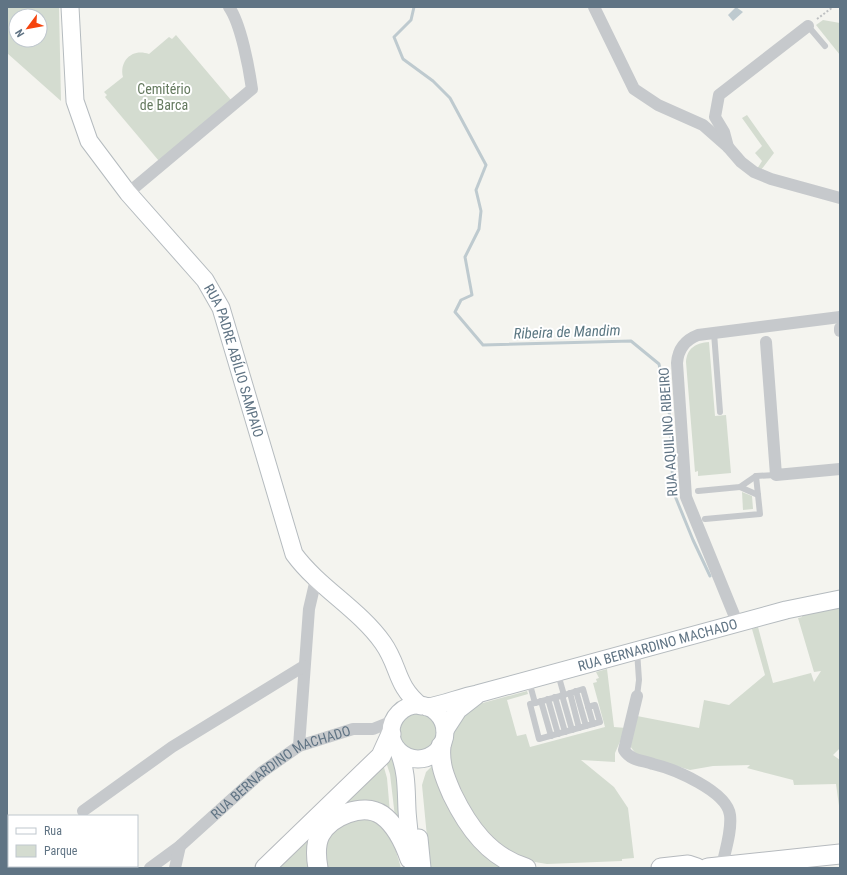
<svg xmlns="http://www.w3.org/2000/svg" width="847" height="875" font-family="'Roboto Condensed',sans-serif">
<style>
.green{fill:#d4dcd0;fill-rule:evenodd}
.water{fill:#becacf}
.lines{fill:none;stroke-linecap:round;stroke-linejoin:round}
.stream{stroke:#becacf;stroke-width:3}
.secondary-casing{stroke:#b5bbbf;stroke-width:19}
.primary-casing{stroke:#b6babe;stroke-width:21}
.path{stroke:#bec0c2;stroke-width:2;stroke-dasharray:2 2;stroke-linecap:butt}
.lane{stroke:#c6c9cc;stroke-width:6}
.street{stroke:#c6c9cc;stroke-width:12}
.secondary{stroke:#fff;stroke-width:17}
.primary{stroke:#fff;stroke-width:19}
.labels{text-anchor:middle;stroke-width:4;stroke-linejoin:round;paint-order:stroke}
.park-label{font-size:14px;fill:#657a5f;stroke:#fff}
.street-label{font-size:14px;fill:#607484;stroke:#fff}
.water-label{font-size:15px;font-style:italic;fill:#5b7782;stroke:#fff}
</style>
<rect width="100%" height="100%" fill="#f4f4ef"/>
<!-- green -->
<g class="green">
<path d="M7,7H59L61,101L7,53ZM16,16H40V40H16Z"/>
<polygon points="823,20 840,23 840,55 816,25"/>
<path d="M176,35L231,100L159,161L105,97L107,95L104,92L123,77C119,60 133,48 149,54L169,37L172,39Z"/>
<polygon points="747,115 774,153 761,170 757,169 762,161 755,153 762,146 742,118"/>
<path d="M709,342L715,416L726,415L731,473L698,476V471L695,472L686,362C687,348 696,343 709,342Z"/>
<polygon points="742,492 752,496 753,509 743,510"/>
<polygon points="840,608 840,748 833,755 840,760 840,813 836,784 794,785 793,780 747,768 750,765 713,766 690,770 636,754 630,746 637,716 699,728 704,700 729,705 765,675 752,629 758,627 773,683 811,673 814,682 821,671 814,672 798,618 802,617 802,614"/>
<polygon points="607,669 614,727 626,728 615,753 615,762 581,760 614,787 628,808 634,858 622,859 622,861 547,864 529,861 504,848 483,829 465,799 447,759 455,730 460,718 479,704 527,691 528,694 507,700 517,736 526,734 530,747 605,727 593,683 597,682 596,679 599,678 596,672"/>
<circle cx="418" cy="732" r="20"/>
<polygon points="390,752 396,761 404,826 395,817 390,774 385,759"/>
<polygon points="383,764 387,778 390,813 343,808 312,868 273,868"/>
<polygon points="432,766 434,769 511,868 430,868 422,785 426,772"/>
<polygon points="373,818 392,838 401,868 324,868 324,839 345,819"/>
</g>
<!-- water -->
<polygon class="water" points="736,7 743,12 733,21 728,15"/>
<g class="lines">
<!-- stream -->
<polyline class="stream" points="414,7 411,20 394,37 403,59 433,81 450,98 486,165 476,190 481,211 479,229 465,257 472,295 461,300 455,312 483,345 631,341 659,364 670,417 673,491 693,540 710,576"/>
<defs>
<g id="secondary">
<path id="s2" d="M70,7L75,101L89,141L128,193L205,280L221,308L294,554C319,588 359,609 383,643C400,667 395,685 421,706"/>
<circle cx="418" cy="732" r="27"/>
<path id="s3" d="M427,707C444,705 460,697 477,694L786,610L840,599"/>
<polyline points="445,730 458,710 476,696"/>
<path d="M399,752C407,773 406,788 407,810C408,827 411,841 410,858"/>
<polyline points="419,838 422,868"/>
</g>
<g id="primary">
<path d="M441,746C439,764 445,778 452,794C468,827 489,857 526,868"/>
<polyline points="12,866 16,868"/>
<polyline points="265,868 381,756 391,734"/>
<path d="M318,868C316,857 315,845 320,835C330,816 363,802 382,815C396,825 404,842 410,859"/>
<polyline points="661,868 688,865 697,868"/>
<polyline points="708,868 840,854"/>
</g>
</defs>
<!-- secondary casing -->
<use href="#secondary" class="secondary-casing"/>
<!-- primary casing -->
<use href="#primary" class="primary-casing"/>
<!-- path -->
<polyline class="path" points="817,19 833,7"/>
<!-- lane -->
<g class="lane">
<polyline points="808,26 825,46"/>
<polyline points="714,333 720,412"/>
<polyline points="740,487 758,495"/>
<polyline points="698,491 740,487 756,476 776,475"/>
<polyline points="705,519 760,514 756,476"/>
<polyline points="637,651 639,680 637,696"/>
<polyline points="529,681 535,703 564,695 558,674"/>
<polyline points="576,691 586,726"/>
<polyline points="570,693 579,728"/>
<polyline points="562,695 572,730"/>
<polyline points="564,695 583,689 593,724"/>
<polyline points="555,697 565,732"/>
<polyline points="548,699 558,734"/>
<polyline points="541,701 551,736"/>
<polyline points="535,703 530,704 539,739 600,722 595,705 588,707"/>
</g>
<!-- street -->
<g class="street">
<polyline points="594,7 634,89 658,105 703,125 728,147 741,162 754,172 771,179 840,198"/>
<polyline points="728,147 724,132 715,117 719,95 808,26"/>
<path d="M128,193L252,89C249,68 241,24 229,7"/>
<polyline points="840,328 840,331"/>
<polyline points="766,342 776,475 840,469"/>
<path d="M737,622L686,497L677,363C678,349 685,340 698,335L840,317"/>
<path d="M637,696L624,750C631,761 642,760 653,764C674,769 727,791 730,815C732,831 725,851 722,866"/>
<polyline points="299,746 309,609 316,579"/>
<polyline points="83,811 172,747 304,666"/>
<path id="s1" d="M150,868L180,846L262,772L299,746L353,729H373L393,721"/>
<polyline points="175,868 180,846"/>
</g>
<!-- secondary -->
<use href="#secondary" class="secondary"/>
<!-- primary -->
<use href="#primary" class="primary"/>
</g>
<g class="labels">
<!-- park labels -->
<g class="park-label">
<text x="164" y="94">Cemitério<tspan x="164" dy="16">de Barca</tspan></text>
</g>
<!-- street labels -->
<g class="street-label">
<text dy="5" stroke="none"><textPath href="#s2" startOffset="404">RUA PADRE ABÍLIO SAMPAIO</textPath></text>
<text transform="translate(668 432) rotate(-94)" y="5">RUA AQUILINO RIBEIRO</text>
<text dy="5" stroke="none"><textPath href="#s3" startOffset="239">RUA BERNARDINO MACHADO</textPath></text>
<text dy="5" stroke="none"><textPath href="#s1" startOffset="164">RUA BERNARDINO MACHADO</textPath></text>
</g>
<!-- water labels -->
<g class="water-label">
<text transform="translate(567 332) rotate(-2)" y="5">Ribeira de Mandim</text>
</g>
</g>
<!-- border -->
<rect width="847" height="875" fill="none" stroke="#607484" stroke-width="16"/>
<!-- legend -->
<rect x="8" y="815" width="130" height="52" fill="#ffffff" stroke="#bfc7ce"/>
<rect x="16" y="828" width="20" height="6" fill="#ffffff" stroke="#bfc7ce"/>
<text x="44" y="835" font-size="12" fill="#607484">Rua</text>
<rect x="16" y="845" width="20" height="12" fill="#d4dcd0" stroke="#bfc7ce"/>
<text x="44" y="855" font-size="12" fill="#607484">Parque</text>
<!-- north arrow -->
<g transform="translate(28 28) rotate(238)"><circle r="19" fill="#ffffff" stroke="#bfc7ce"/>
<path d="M0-3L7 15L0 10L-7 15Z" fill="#f6440e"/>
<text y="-6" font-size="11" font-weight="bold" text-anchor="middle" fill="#607484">N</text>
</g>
</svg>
